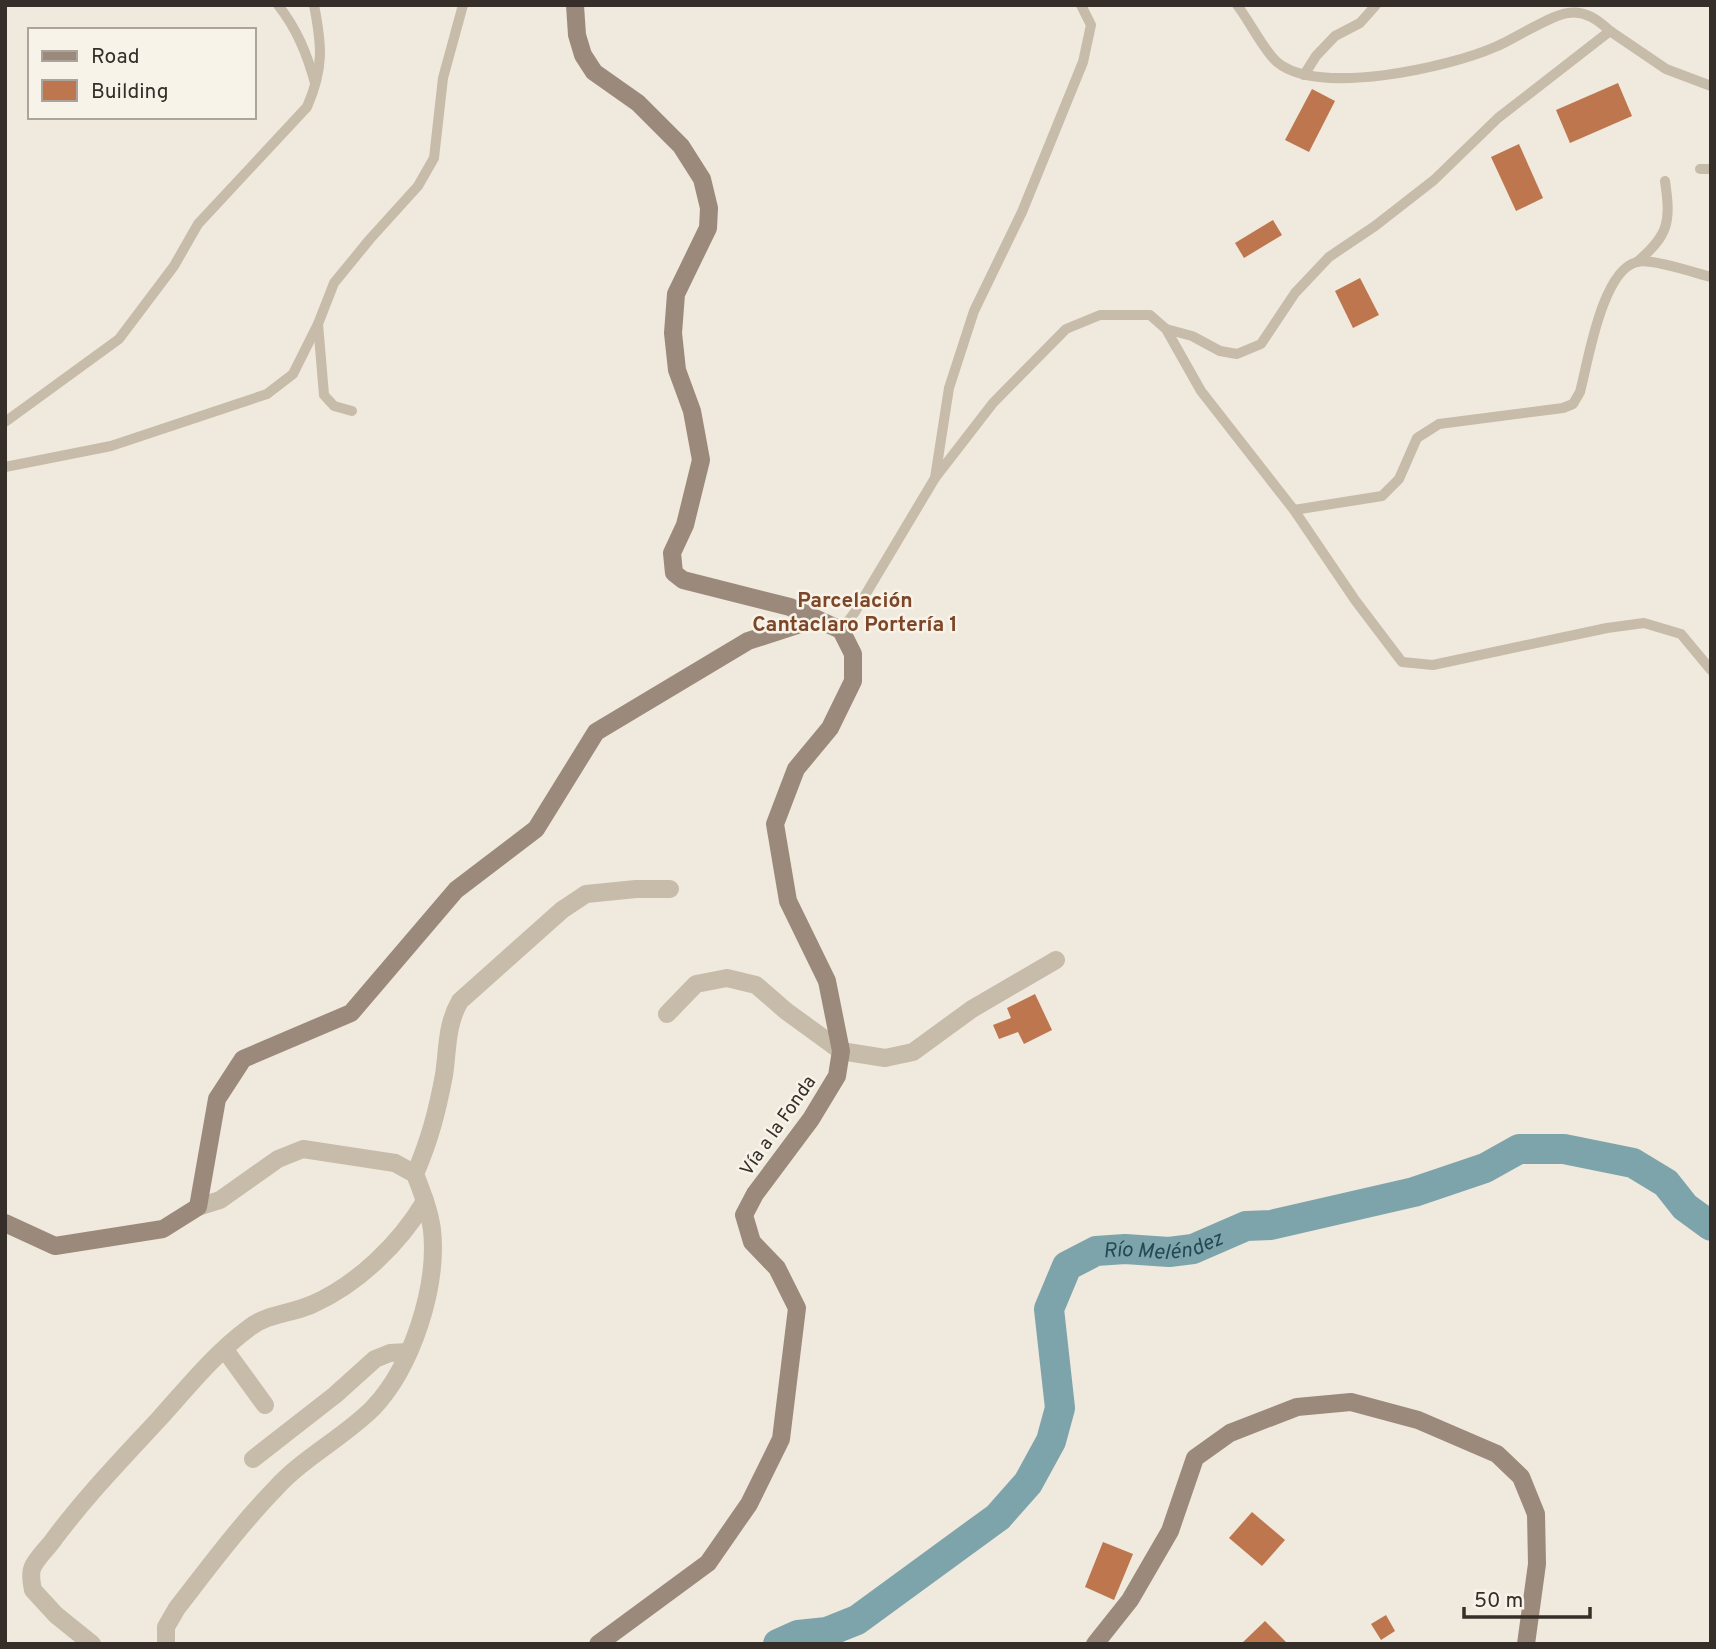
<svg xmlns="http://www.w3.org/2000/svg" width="1716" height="1649" font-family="Overpass,sans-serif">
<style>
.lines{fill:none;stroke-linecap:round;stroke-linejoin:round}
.river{stroke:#7ea4ab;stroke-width:30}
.building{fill:#bd764e}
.lane{stroke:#c7bba9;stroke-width:10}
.street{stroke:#c7bba9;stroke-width:18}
.secondary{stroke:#9b8a7b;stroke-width:18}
.labels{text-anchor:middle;stroke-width:5;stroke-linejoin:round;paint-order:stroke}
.street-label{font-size:19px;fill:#352e29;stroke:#f8f3e9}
.neighbourhood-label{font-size:21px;font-weight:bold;fill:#7e4628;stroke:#f8f3e9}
.water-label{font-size:21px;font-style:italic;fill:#214a54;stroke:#f8f3e9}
</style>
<rect width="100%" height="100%" fill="#f0e9dd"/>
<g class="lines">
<!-- river -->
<path class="river" id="s1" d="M778,1644L798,1635L827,1632L857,1620L998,1517L1028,1483L1051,1441L1060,1408L1049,1309L1067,1266L1096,1251L1125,1249L1169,1252L1193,1249L1246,1226L1271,1225L1414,1192L1485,1168L1519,1149H1564L1633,1163L1666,1183L1685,1207L1711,1226"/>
</g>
<!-- building -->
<g class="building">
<polygon points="1618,83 1632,116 1570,143 1556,110"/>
<polygon points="1312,89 1335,101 1309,152 1285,140"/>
<polygon points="1519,144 1543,198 1516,211 1491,157"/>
<polygon points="1273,220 1282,235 1244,258 1235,243"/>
<polygon points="1360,278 1379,315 1353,328 1335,291"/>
<polygon points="1035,994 1052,1030 1024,1044 1018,1032 999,1039 993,1025 1011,1018 1007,1008"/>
<polygon points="1252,1512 1285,1540 1262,1566 1229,1538"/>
<polygon points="1103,1542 1133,1554 1114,1600 1085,1587"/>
<polygon points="1386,1615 1395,1631 1381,1640 1371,1624"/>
<polygon points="1265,1621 1288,1644 1241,1644"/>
</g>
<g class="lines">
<!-- lane -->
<g class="lane">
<path d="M278,5C297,29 307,54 315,83"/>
<polyline points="1610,31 1666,69 1711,86"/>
<polyline points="1304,75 1316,56 1335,36 1360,23 1376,5"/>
<polyline points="1700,169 1711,169"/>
<path d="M1637,262C1669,235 1671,222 1665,181"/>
<polyline points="318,324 324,395 334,406 352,411"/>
<path d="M1166,329L1192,336L1220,351L1237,354L1261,344L1295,293L1329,257L1375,226L1434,180L1498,118L1610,31C1598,20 1585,10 1568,13C1553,14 1512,40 1495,47C1450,67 1318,97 1277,62C1264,51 1249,20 1237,5"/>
<path d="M5,422L119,339L174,266L198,224L307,107C324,68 322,46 314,5"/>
<polyline points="5,467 111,446 267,394 293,374 318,324 334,283 370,239 418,186 434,158 443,78 463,5"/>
<polyline points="935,478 949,388 974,311 1022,212 1083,62 1091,25 1081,5"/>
<path d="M1294,510L1382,496L1399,479L1417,438L1439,424L1563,408L1573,404L1580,392C1588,362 1602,270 1637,262C1651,258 1695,273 1711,277"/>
<polyline points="841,630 855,612 935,478 993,403 1066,329 1100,315 1150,315 1166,329 1201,391 1294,510 1355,600 1402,662 1433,665 1607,628 1644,623 1681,634 1711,670"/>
</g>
<!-- street -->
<g class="street">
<polyline points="667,1014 696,984 727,978 756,985 786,1011 841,1051 885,1058 913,1052 972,1009 1056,960"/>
<path d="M415,1174C430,1139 437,1112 444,1075C448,1049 446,1025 460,1001L562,910L586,894L636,889H670"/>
<polyline points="225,1350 265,1405"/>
<polyline points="253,1459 335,1395 375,1359 390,1353 408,1352"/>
<path d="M92,1644L56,1615L33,1590C32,1585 30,1575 32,1569C35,1559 48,1548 54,1539C86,1496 123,1458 159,1419C187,1388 215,1353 249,1328C268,1313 292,1314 313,1304C358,1284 400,1243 425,1201"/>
<path d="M166,1644V1627L177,1608C208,1568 240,1525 275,1489C304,1457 343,1438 373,1408C412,1367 438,1287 432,1230C430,1212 422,1192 415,1174L395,1163L303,1149L278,1159L220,1200L198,1207"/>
</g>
<!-- secondary -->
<g class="secondary">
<polyline points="575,5 577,35 583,55 594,72 638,103 681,146 702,179 709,208 708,228 676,294 673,333 677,370 692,411 701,460 685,525 672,553 674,573 683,580 790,607 841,630 853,654 853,681 830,728 796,769 775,824 788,901 827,981 841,1051 837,1076 811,1119 755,1194 744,1215 752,1242 777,1268 797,1308 781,1439 749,1504 708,1563 598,1644"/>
<polyline points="5,1223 55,1246 163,1229 198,1207 217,1099 243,1059 351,1013 456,890 536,829 596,732 748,641 816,619"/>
<polyline points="1095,1644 1130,1600 1170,1531 1195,1458 1230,1433 1297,1407 1351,1402 1418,1420 1497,1454 1521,1477 1536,1514 1537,1564 1526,1644"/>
</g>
</g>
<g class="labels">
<!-- street labels -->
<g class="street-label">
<text transform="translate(777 1125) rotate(-55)" y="7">Vía a la Fonda</text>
</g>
<!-- neighbourhood labels -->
<g class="neighbourhood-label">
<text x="855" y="607">Parcelación<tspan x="855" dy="24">Cantaclaro Portería 1</tspan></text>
</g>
<!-- water labels -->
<g class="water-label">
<text dy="7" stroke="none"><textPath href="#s1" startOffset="632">Río Meléndez</textPath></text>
</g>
</g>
<!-- border -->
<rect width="1716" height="1649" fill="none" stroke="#352e29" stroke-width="14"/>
<!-- legend -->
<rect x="28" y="28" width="228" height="91" fill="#f8f3e9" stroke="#aaa49c" stroke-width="2"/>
<rect x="42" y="51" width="35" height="10" fill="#9b8a7b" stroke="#aaa49c" stroke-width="2"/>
<text x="91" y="63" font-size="21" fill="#352e29">Road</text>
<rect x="42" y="80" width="35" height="21" fill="#bd764e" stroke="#aaa49c" stroke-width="2"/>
<text x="91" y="98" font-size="21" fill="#352e29">Building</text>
<!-- scale -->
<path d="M1464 1607v10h126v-10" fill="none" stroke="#352e29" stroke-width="3.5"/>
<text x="1474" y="1607" font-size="21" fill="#352e29" stroke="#f8f3e9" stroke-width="5" paint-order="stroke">50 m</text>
</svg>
